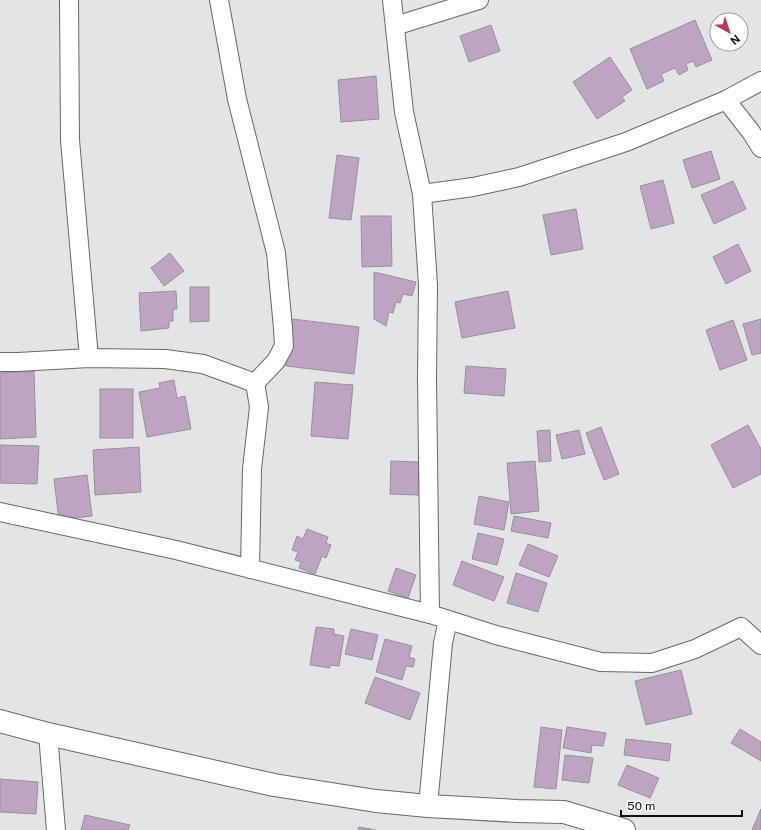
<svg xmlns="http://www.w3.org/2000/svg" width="761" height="830" font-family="'Public Sans',sans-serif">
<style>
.building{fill:#bfa3c2;stroke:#959395}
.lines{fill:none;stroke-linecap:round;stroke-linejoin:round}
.street-casing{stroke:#67686b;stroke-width:20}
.secondary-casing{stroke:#67686b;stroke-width:24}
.street{stroke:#fff;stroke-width:18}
.secondary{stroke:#fff;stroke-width:22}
</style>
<rect width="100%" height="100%" fill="#e2e4e6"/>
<!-- building -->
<g class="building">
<polygon points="695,20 712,60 696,67 693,61 686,64 688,70 679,75 675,68 661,74 664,81 647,89 630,49"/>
<polygon points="491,25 500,51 469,62 460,36"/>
<polygon points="610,57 632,90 622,97 625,101 597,119 573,82"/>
<polygon points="376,76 379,119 341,122 338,80"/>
<polygon points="711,151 720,179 692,188 683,160"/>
<polygon points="337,155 359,158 351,220 329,218"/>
<polygon points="663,180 674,223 651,229 640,186"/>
<polygon points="733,181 746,209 714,224 701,195"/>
<polygon points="576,209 583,249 551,255 543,215"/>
<polygon points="361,216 391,216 392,266 362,267"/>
<polygon points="738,244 751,271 726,284 713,257"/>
<polygon points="170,253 184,271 164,286 151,268"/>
<polygon points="374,272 416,282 412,296 403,294 400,303 396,302 393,313 389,312 386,326 374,319"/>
<polygon points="190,287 209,287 209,321 190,322"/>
<polygon points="176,291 177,309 173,309 173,321 169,321 169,328 141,331 139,293"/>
<polygon points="508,291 515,328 462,338 455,302"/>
<polygon points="292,319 359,327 354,374 286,366"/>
<polygon points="761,319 761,353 752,355 743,324"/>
<polygon points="733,320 747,360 720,370 706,330"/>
<polygon points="466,366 506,369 504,396 464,393"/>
<polygon points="34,371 36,437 0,439 0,373"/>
<polygon points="174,380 177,398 185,396 191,429 147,437 139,392 160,388 159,383"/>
<polygon points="315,382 353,385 348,439 311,436"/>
<rect x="100" y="389" width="33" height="49"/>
<polygon points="748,425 761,449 761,474 733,488 711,445"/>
<polygon points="601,427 619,474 604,480 586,433"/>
<polygon points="550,430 551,461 539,462 537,431"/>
<polygon points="579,430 585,454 562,459 556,435"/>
<polygon points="0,445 39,446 37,484 0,483"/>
<polygon points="139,447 141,492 95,495 93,450"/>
<polygon points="391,461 419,462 418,495 390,494"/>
<polygon points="535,461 539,511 511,514 507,463"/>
<polygon points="87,475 92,516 59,520 54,479"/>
<polygon points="479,496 509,502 504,530 474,524"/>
<polygon points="514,516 551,523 548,538 511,531"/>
<polygon points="307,529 328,537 326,543 331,545 326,558 322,556 315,574 299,568 301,562 295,560 298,552 292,550 297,536 303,539"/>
<polygon points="478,533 504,539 497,565 472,559"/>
<polygon points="528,544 558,556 549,577 519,565"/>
<polygon points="462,561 504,577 494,601 453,585"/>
<polygon points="396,568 416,575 408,598 388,591"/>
<polygon points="516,573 547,583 538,612 507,603"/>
<polygon points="316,627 334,629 334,634 344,636 339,666 330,665 330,668 310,665"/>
<polygon points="351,629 378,635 372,660 345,654"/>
<polygon points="385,639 412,646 409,657 415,659 413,667 406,666 402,680 376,672"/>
<polygon points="681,670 692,714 646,725 635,681"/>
<polygon points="375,677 420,693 410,720 365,703"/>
<polygon points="541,727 562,730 556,789 534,787"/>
<polygon points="567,727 606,733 603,746 592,745 591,753 563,748"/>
<polygon points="740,729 761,742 761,761 731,743"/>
<polygon points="626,739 671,744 669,761 624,755"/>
<polygon points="565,755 593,758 589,783 562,780"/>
<polygon points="627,765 659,778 650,798 618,785"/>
<polygon points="0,779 38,782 36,814 0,812"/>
<polygon points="761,809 761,830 752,830"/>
<polygon points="85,815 130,825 128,830 81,830"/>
<polygon points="359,827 376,830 358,830"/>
</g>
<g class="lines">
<defs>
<g id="street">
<polyline points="69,0 70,140 89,358"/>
<polyline points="219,0 237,99 276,253 283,328 284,346 276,361 255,383"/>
<polyline points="392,0 404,112 422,194 428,285 427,378 430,614"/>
<polyline points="395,26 479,0"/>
<polyline points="726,100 751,132 761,148"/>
<polyline points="422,194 473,187 519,177 626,142 726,100 761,81"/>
<polyline points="0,362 18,362 89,358 165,359 203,364 255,383"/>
<polyline points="0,512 176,550 430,614 496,635 601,662 652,663 695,649 741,627 761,645"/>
<polyline points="250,569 252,469 259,407 255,383"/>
<polyline points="48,734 56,830"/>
<polyline points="428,806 443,643 448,620"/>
</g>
<polyline id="secondary" points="0,721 48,734 274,785 376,801 428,806 517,811 564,812 624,830"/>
</defs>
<!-- street casing -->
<use href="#street" class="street-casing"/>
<!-- secondary casing -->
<use href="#secondary" class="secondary-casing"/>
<!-- street -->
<use href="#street" class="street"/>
<!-- secondary -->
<use href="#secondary" class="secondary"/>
</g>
<!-- north arrow -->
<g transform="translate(729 32) rotate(141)"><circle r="19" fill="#ffffff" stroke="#9f9fa0"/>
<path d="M0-3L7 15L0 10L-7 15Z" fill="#c1325d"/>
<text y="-6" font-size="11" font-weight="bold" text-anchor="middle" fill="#101011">N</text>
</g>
<!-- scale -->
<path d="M621 810v6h121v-6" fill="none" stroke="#101011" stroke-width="2"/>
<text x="627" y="810" font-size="12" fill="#101011" stroke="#ffffff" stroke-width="3" paint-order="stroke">50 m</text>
</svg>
